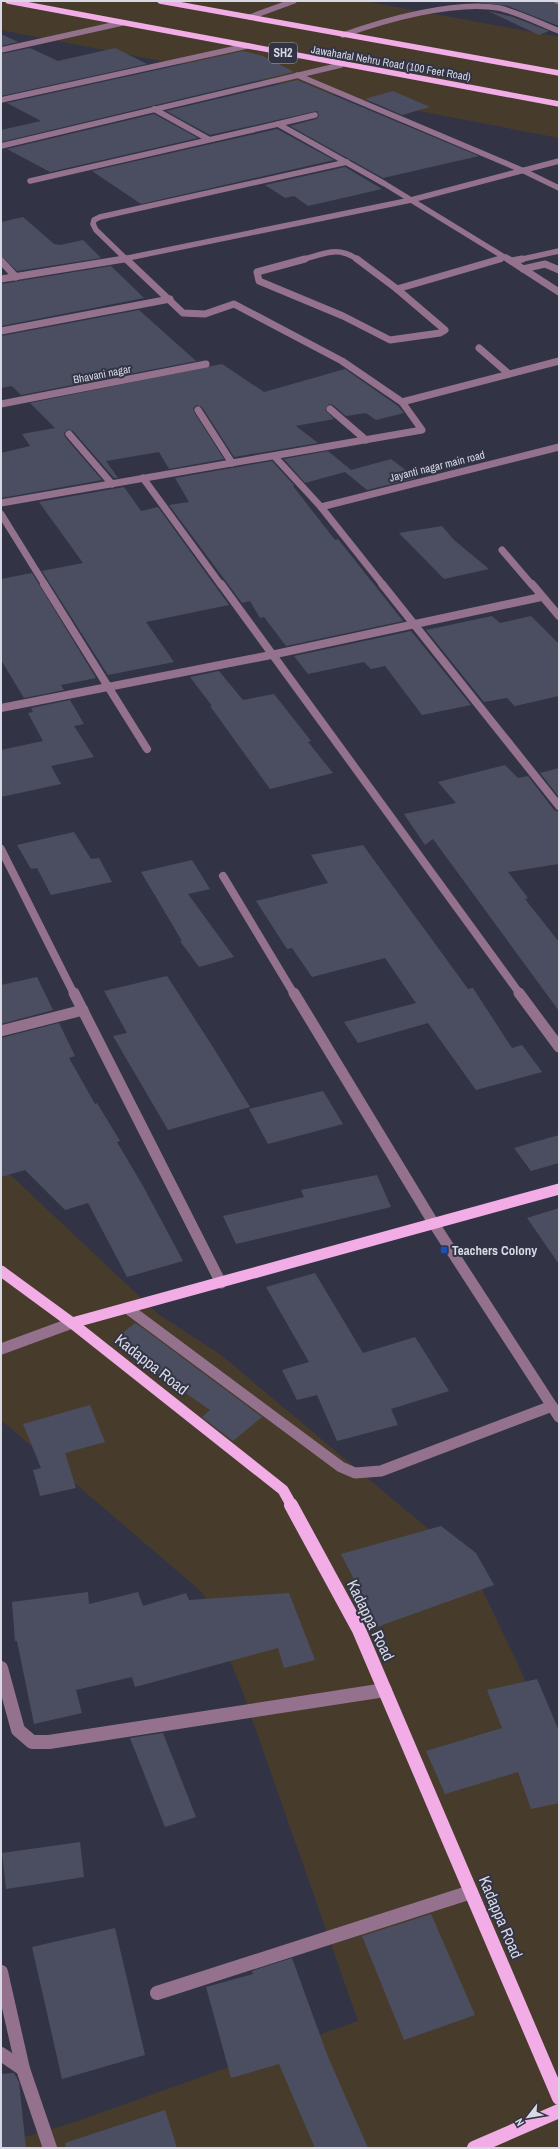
<svg xmlns="http://www.w3.org/2000/svg" width="560" height="2149" font-family="'Archivo Narrow',sans-serif">
<style>
.commercial{fill:#473c2c}
.building{fill:#4b4e61}
.lines{fill:none;stroke-linecap:round;stroke-linejoin:round}
.minor-far4{stroke:#94728e;stroke-width:5.5}
.minor-far3{stroke:#94728e;stroke-width:7}
.minor-far2{stroke:#94728e;stroke-width:8}
.minor-far1{stroke:#94728e;stroke-width:11}
.minor{stroke:#94728e;stroke-width:14}
.major-far2{stroke:#f2ade6;stroke-width:5.5}
.major-far1{stroke:#f2ade6;stroke-width:11}
.major{stroke:#f2ade6;stroke-width:14}
.transit-dot{fill:#1a4fb4;stroke:#323446;stroke-width:1.5}
.labels{text-anchor:middle;stroke-width:4;stroke-linejoin:round;paint-order:stroke}
.far-street-label{font-size:11px;fill:#d8d9e5;stroke:#323446}
.shield{fill:#323446;stroke:#a6a8b5;stroke-width:1}
.shield-label{font-size:12px;font-weight:bold;fill:#d8d9e5}
.poi-label{font-size:13px;font-weight:bold;fill:#d8d9e5;stroke:#323446;text-anchor:start}
.near-street-label{font-size:16px;fill:#d8d9e5;stroke:#323446}
</style>
<rect width="100%" height="100%" fill="#323446"/>
<!-- commercial -->
<g class="commercial">
<polygon points="1,1 364,1 559,37 559,138 1,30"/>
<polygon points="1,1166 158,1314 221,1355 470,1564 559,1751 559,2148 1,2148 1,2144 72,2123 358,2021 242,1690 203,1593 1,1420"/>
</g>
<!-- building -->
<g class="building">
<polygon points="467,1 553,1 559,6 559,26 508,6"/>
<polygon points="488,11 513,17 549,31 539,35"/>
<polygon points="1,34 18,42 1,46"/>
<polygon points="30,48 58,61 115,48 147,64 1,96 1,54"/>
<polygon points="243,51 263,56 294,72 1,142 1,130 41,121 7,103"/>
<polygon points="297,80 479,156 383,178 290,126 316,119 319,116 317,111 210,135 166,111"/>
<polygon points="393,91 430,107 402,115 365,99"/>
<polygon points="154,114 198,138 50,172 7,149"/>
<polygon points="277,129 334,160 141,204 92,171"/>
<polygon points="345,167 382,189 308,206 294,196 285,198 265,185"/>
<polygon points="23,217 54,244 60,245 83,240 101,258 17,271 1,256 1,222"/>
<polygon points="111,266 144,298 1,326 1,284"/>
<polygon points="139,310 196,361 21,395 12,386 1,388 1,336"/>
<polygon points="222,364 264,392 345,369 398,406 404,413 376,420 366,413 346,416 333,405 329,404 325,410 334,419 296,426 318,443 234,457 202,407 197,405 193,408 194,412 224,459 169,469 159,452 106,461 118,478 114,478 73,431 68,429 64,433 65,437 102,480 1,498 1,453 30,446 22,434 55,428 30,403"/>
<polygon points="328,451 351,470 391,459 416,478 367,490 345,472 305,483 284,459"/>
<polygon points="272,461 294,485 293,486 335,540 338,539 403,621 286,646 264,617 260,618 250,601 242,603 169,505 189,502 175,478"/>
<polygon points="124,487 141,511 158,507 229,605 146,622 174,662 108,675 42,571 83,563 39,502"/>
<polygon points="442,526 454,540 489,569 444,579 399,533"/>
<polygon points="32,573 96,678 61,685 64,690 24,698 1,660 1,579"/>
<polygon points="492,616 500,623 531,616 559,644 559,696 515,706 507,698 484,702 426,630"/>
<polygon points="411,631 471,705 422,715 385,666 371,669 364,662 308,674 294,656"/>
<polygon points="219,671 243,700 274,694 311,741 308,742 333,773 270,789 210,706 212,706 190,677"/>
<polygon points="70,700 84,724 74,726 94,757 51,766 61,784 1,797 1,750 43,741 28,713 33,712 31,708"/>
<polygon points="505,765 518,778 528,776 554,810 559,812 559,864 508,872 528,898 525,899 559,942 559,1011 433,839 425,845 404,814 456,803 438,782"/>
<polygon points="559,768 559,797 540,773"/>
<polygon points="74,832 91,859 99,858 112,882 51,895 37,868 31,869 17,845"/>
<polygon points="363,845 468,989 473,988 512,1048 522,1045 542,1072 476,1090 428,1023 358,1043 344,1022 416,1003 385,958 312,977 292,948 287,949 256,901 328,883 311,855"/>
<polygon points="192,860 210,889 188,894 234,957 199,967 180,941 182,941 141,872"/>
<polygon points="167,976 211,1044 250,1107 168,1130 113,1036 127,1033 104,991"/>
<polygon points="37,977 53,1010 1,1024 1,985"/>
<polygon points="59,1023 75,1056 69,1058 95,1104 97,1103 120,1141 117,1142 143,1186 183,1261 127,1277 88,1203 65,1210 25,1170 1,1177 1,1038"/>
<polygon points="323,1091 343,1124 268,1144 249,1109"/>
<polygon points="559,1135 559,1163 531,1171 514,1148"/>
<polygon points="377,1175 391,1207 236,1244 223,1216 304,1197 301,1190"/>
<polygon points="559,1208 559,1264 527,1218"/>
<polygon points="315,1273 363,1353 415,1337 449,1391 391,1409 398,1425 337,1441 317,1395 297,1400 282,1370 309,1362 266,1287"/>
<polygon points="135,1323 144,1329 262,1417 233,1441 202,1417 210,1410 112,1342"/>
<polygon points="90,1405 105,1442 65,1453 76,1488 40,1496 33,1470 41,1468 23,1424"/>
<polygon points="441,1526 476,1553 494,1585 374,1628 355,1593 360,1591 341,1554"/>
<polygon points="88,1592 89,1604 138,1592 143,1606 186,1593 189,1600 289,1593 315,1660 284,1668 278,1648 135,1687 132,1677 76,1690 82,1713 34,1724 17,1641 15,1641 12,1602"/>
<polygon points="537,1679 559,1731 559,1803 531,1809 518,1772 445,1794 426,1751 502,1728 487,1690"/>
<polygon points="163,1733 196,1817 165,1827 130,1738"/>
<polygon points="80,1842 84,1877 6,1889 2,1853"/>
<polygon points="431,1914 475,2015 404,2040 362,1936"/>
<polygon points="115,1928 145,2055 62,2079 32,1947"/>
<polygon points="292,1958 328,2057 368,2148 315,2148 279,2064 231,2078 206,1987 253,1974 252,1971"/>
<polygon points="14,2073 19,2082 26,2148 1,2148 1,2074"/>
<polygon points="165,2110 177,2148 66,2148 65,2143"/>
</g>
<g class="lines">
<!-- minor-far4 -->
<g class="minor-far4">
<polyline points="557,1 559,2"/>
<polyline points="250,17 294,1"/>
<path d="M343,35C385,20 455,0 499,8C520,13 539,23 559,31"/>
<polyline points="1,50 122,23"/>
<polyline points="297,75 524,171 559,188"/>
<polyline points="1,100 247,46"/>
<polyline points="154,109 208,139"/>
<polyline points="278,124 315,115"/>
<polyline points="1,146 341,65"/>
<polyline points="30,181 278,124 385,184 509,260"/>
<polyline points="118,260 411,200 559,161"/>
<polyline points="127,260 96,230 93,224 94,220 100,217 347,162"/>
<path d="M301,260C324,254 338,245 358,260"/>
<polyline points="497,260 506,257"/>
<polyline points="518,260 559,251"/>
</g>
<!-- minor-far3 -->
<g class="minor-far3">
<polyline points="126,259 183,313 205,314 234,304 342,361 402,402"/>
<polyline points="305,259 257,272 259,281 343,316 390,340 440,333 445,330 397,289"/>
<polyline points="357,259 397,289"/>
<polyline points="508,259 559,292"/>
<polyline points="1,261 16,277"/>
<polyline points="512,261 522,259"/>
<polyline points="523,269 545,264 559,270"/>
<polyline points="1,279 124,259"/>
<polyline points="397,289 500,259"/>
<polyline points="1,331 170,299"/>
<polyline points="479,348 509,374"/>
<polyline points="1,404 206,364"/>
<polyline points="330,409 366,440"/>
<polyline points="198,410 232,463"/>
<polyline points="69,434 112,484"/>
<polyline points="275,457 321,507 383,585"/>
<polyline points="143,478 221,585"/>
<polyline points="1,503 422,430 402,402 559,361"/>
<polyline points="321,507 559,447"/>
<polyline points="1,514 45,585"/>
<polyline points="502,550 532,585"/>
</g>
<!-- minor-far2 -->
<g class="minor-far2">
<polyline points="44,584 147,749"/>
<polyline points="221,584 520,994"/>
<polyline points="382,584 559,806"/>
<polyline points="532,584 559,616"/>
<polyline points="1,708 271,655 541,597"/>
<polyline points="1,849 74,994"/>
<polyline points="223,876 294,994"/>
</g>
<!-- minor-far1 -->
<g class="minor-far1">
<polyline points="74,993 221,1283"/>
<polyline points="294,993 434,1224 559,1417"/>
<polyline points="519,993 559,1047"/>
<polyline points="1,1031 83,1010"/>
<polyline points="127,1308 341,1467 355,1473 381,1471 552,1406"/>
<polyline points="1,1349 72,1323"/>
</g>
<!-- minor -->
<g class="minor">
<polyline points="1,1668 18,1730 32,1742 49,1742 385,1690"/>
<polyline points="1,1972 23,2069"/>
<polyline points="157,1993 471,1892"/>
<polyline points="1,2054 23,2069 50,2148"/>
</g>
<!-- major-far2 -->
<g class="major-far2">
<polyline points="8,1 559,104"/>
<polyline points="160,1 559,73"/>
</g>
<!-- major-far1 -->
<g class="major-far1">
<polyline points="1,1271 72,1323 283,1490 292,1506"/>
<polyline points="72,1323 559,1189"/>
</g>
<!-- major -->
<g class="major">
<polyline points="291,1505 359,1630 559,2098"/>
<polyline points="474,2148 559,2111"/>
</g>
</g>
<!-- markers -->
<rect class="transit-dot" x="440" y="1246" width="8" height="8" rx="2"/>
<g class="labels">
<!-- far-street labels -->
<g class="far-street-label">
<text transform="translate(391 63) rotate(10)" y="4">Jawaharlal Nehru Road (100 Feet Road)</text>
<text transform="translate(102 374) rotate(-11)" y="4">Bhavani nagar</text>
<text transform="translate(437 466) rotate(-14)" y="4">Jayanti nagar main road</text>
</g>
<!-- shield labels -->
<rect class="shield" x="269" y="43" width="28" height="20" rx="3"/>
<g class="shield-label">
<text x="283" y="57">SH2</text>
</g>
<!-- poi labels -->
<g class="poi-label">
<text x="452" y="1255">Teachers Colony</text>
</g>
<!-- near-street labels -->
<g class="near-street-label">
<text transform="translate(152 1364) rotate(38)" y="6">Kadappa Road</text>
<text transform="translate(371 1620) rotate(64)" y="6">Kadappa Road</text>
<text transform="translate(501 1917) rotate(67)" y="6">Kadappa Road</text>
</g>
</g>
<!-- border -->
<rect width="560" height="2149" fill="none" stroke="#d8d9e5" stroke-width="4"/>
<!-- north arrow -->
<g transform="translate(528 2117) rotate(239)" stroke="#323446" stroke-width="3" paint-order="stroke">
<path d="M0-3L7 15L0 10L-7 15Z" fill="#d8d9e5"/>
<text y="-6" font-size="11" font-weight="bold" text-anchor="middle" fill="#d8d9e5">N</text>
</g>
</svg>
